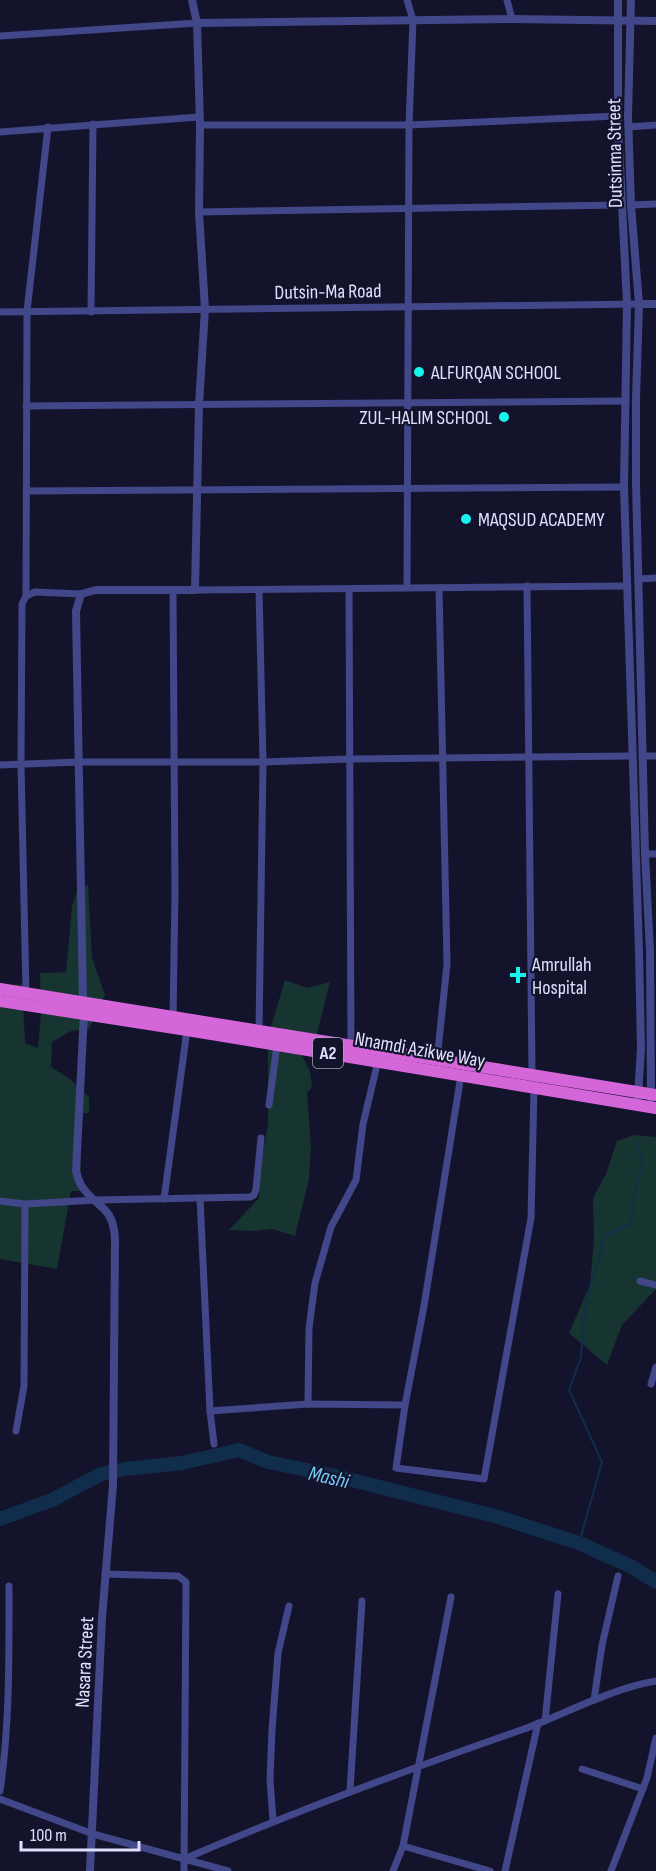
<svg xmlns="http://www.w3.org/2000/svg" width="656" height="1871" font-family="'Sofia Sans Condensed',sans-serif">
<style>
.green{fill:#163530}
.lines{fill:none;stroke-linecap:round;stroke-linejoin:round}
.stream{stroke:#102e4c;stroke-width:2}
.river{stroke:#102e4c;stroke-width:14}
.minor{stroke:#414788;stroke-width:7}
.tertiary{stroke:#414788;stroke-width:8}
.trunk{stroke:#d466da;stroke-width:12}
.poi-dot{fill:#15f4ee;stroke:#14132c;stroke-width:2}
.labels{text-anchor:middle;stroke-width:4.5;stroke-linejoin:round;paint-order:stroke}
.shield{fill:#14132c;stroke:#a2a2be;stroke-width:1.5}
.shield-label{font-size:18px;font-weight:bold;fill:#dfe0fd}
.street-label{font-size:20px;fill:#dfe0fd;stroke:#14132c}
.poi-label{font-size:20px;fill:#dfe0fd;stroke:#14132c;text-anchor:start}
.water-label{font-size:21px;font-style:italic;fill:#73cbf8;stroke:#14132c}
</style>
<rect width="100%" height="100%" fill="#14132c"/>
<!-- green -->
<g class="green">
<polygon points="88,884 92,958 105,995 89,1029 71,1031 52,1042 51,1067 71,1080 89,1097 89,1113 80,1113 81,1191 71,1191 57,1269 0,1259 0,990 1,986 22,984 25,1043 38,1048 41,1013 40,973 66,972 72,906 77,891"/>
<polygon points="285,980 307,988 330,982 313,1050 300,1052 310,1071 312,1087 307,1093 311,1145 309,1179 295,1236 272,1229 255,1231 229,1230 259,1198 259,1176 268,1124 268,1037"/>
<polygon points="634,1135 656,1137 656,1289 622,1325 607,1365 569,1333 590,1285 594,1239 593,1198 606,1174 617,1141"/>
</g>
<g class="lines">
<!-- stream -->
<polyline class="stream" points="579,1543 602,1462 569,1390 581,1357 583,1328 590,1287 598,1264 604,1236 631,1223 636,1184 643,1163 634,1139"/>
<!-- river -->
<polyline class="river" points="0,1519 52,1500 101,1474 125,1469 182,1463 239,1450 268,1462 336,1476 495,1516 579,1543 632,1567 656,1582"/>
<!-- minor -->
<g class="minor">
<polyline points="407,0 413,20 409,125 407,587"/>
<polyline points="507,0 512,19"/>
<polyline points="0,36 197,23"/>
<polyline points="200,125 409,125 618,116"/>
<polyline points="629,127 656,125"/>
<polyline points="0,132 199,117"/>
<polyline points="631,205 656,204"/>
<polyline points="199,212 621,205"/>
<polyline points="0,312 639,304"/>
<polyline points="91,312 93,124"/>
<polyline points="26,406 626,401"/>
<polyline points="26,491 624,487"/>
<polyline points="638,579 656,578"/>
<polyline points="527,586 532,1076"/>
<polyline points="349,589 351,1047"/>
<polyline points="173,590 175,891 173,1017"/>
<polyline points="195,590 626,586"/>
<polyline points="259,590 263,762 259,1031"/>
<polyline points="26,596 35,592 81,594"/>
<polyline points="642,756 656,756"/>
<polyline points="0,765 79,762 263,762 350,759 632,756"/>
<polyline points="645,854 656,854"/>
<polyline points="26,993 21,765 22,604 26,596 27,311 48,127"/>
<polyline points="437,1060 447,964 439,588"/>
<polyline points="461,1075 424,1306 405,1405 396,1468 484,1479 531,1218 534,1089"/>
<polyline points="269,1105 277,1045"/>
<polyline points="200,1198 210,1411 308,1404 405,1405"/>
<polyline points="164,1199 187,1030"/>
<polyline points="0,1201 25,1204 96,1200 250,1197 254,1195 256,1189 261,1138"/>
<polyline points="640,1281 656,1285"/>
<polyline points="651,1384 656,1367"/>
<polyline points="308,1404 309,1328 315,1283 331,1227 356,1180 363,1124 378,1061"/>
<polyline points="210,1411 214,1444"/>
<polyline points="16,1431 24,1386 25,1204"/>
<polyline points="105,1574 178,1576 186,1582 184,1871"/>
<polyline points="594,1700 602,1645 618,1576"/>
<polyline points="545,1721 558,1594"/>
<polyline points="582,1769 643,1789"/>
<path d="M0,1791C10,1723 9,1654 9,1586"/>
<polyline points="350,1791 362,1601"/>
<polyline points="0,1799 93,1834 228,1871"/>
<polyline points="273,1821 270,1779 272,1730 278,1653 289,1606"/>
<polyline points="403,1846 490,1871"/>
<path d="M184,1859C296,1811 409,1769 524,1729C567,1713 610,1689 656,1681"/>
<polyline points="393,1871 403,1846 451,1597"/>
<polyline points="505,1871 538,1723"/>
<polyline points="611,1871 647,1778 656,1738"/>
</g>
<!-- tertiary -->
<g class="tertiary">
<polyline points="618,0 618,125 627,304 624,487 639,951 641,1048 638,1097"/>
<polyline points="631,0 628,116 631,205 639,304 636,399 636,483 645,854 650,951 651,1098"/>
<polyline points="197,23 512,19 656,21"/>
<polyline points="639,304 656,304"/>
<polyline points="83,1003 76,611 81,594 96,590 195,590 199,405 205,309 199,212 200,125 197,23 192,0"/>
<path d="M84,1014L76,1171C77,1175 79,1181 81,1185C96,1209 113,1204 115,1239L113,1485L102,1618L90,1871"/>
</g>
<!-- trunk -->
<g class="trunk">
<polyline points="0,989 656,1095"/>
<polyline points="0,1001 187,1030 656,1108"/>
</g>
</g>
<!-- markers -->
<g class="poi-dot">
<circle cx="419" cy="372" r="6"/>
<circle cx="504" cy="417" r="6"/>
<circle cx="466" cy="519" r="6"/>
<path d="M515 966h6v6h6v6h-6v6h-6v-6h-6v-6h6z"/>
</g>
<g class="labels">
<!-- shield labels -->
<rect class="shield" x="313" y="1038" width="30" height="30" rx="4.5"/>
<g class="shield-label">
<text x="328" y="1059">A2</text>
</g>
<!-- street labels -->
<g class="street-label">
<text transform="translate(614 153) rotate(-91)" y="7">Dutsinma Street</text>
<text transform="translate(328 291) rotate(-1)" y="7">Dutsin-Ma Road</text>
<text transform="translate(420 1049) rotate(10)" y="7">Nnamdi Azikwe Way</text>
<text transform="translate(84 1662) rotate(-87)" y="7">Nasara Street</text>
</g>
<!-- poi labels -->
<g class="poi-label">
<text x="431" y="379">ALFURQAN SCHOOL</text>
<text x="492" y="424" text-anchor="end">ZUL-HALIM SCHOOL</text>
<text x="478" y="526">MAQSUD ACADEMY</text>
<text x="532" y="971">Amrullah<tspan x="532" dy="23">Hospital</tspan></text>
</g>
<!-- water labels -->
<g class="water-label">
<text transform="translate(329 1477) rotate(13)" y="7">Mashi</text>
</g>
</g>
<!-- scale -->
<path d="M21 1841v9h118v-9" fill="none" stroke="#dfe0fd" stroke-width="3"/>
<text x="30" y="1841" font-size="18" fill="#dfe0fd" stroke="#14132c" stroke-width="4.5" paint-order="stroke">100 m</text>
</svg>
